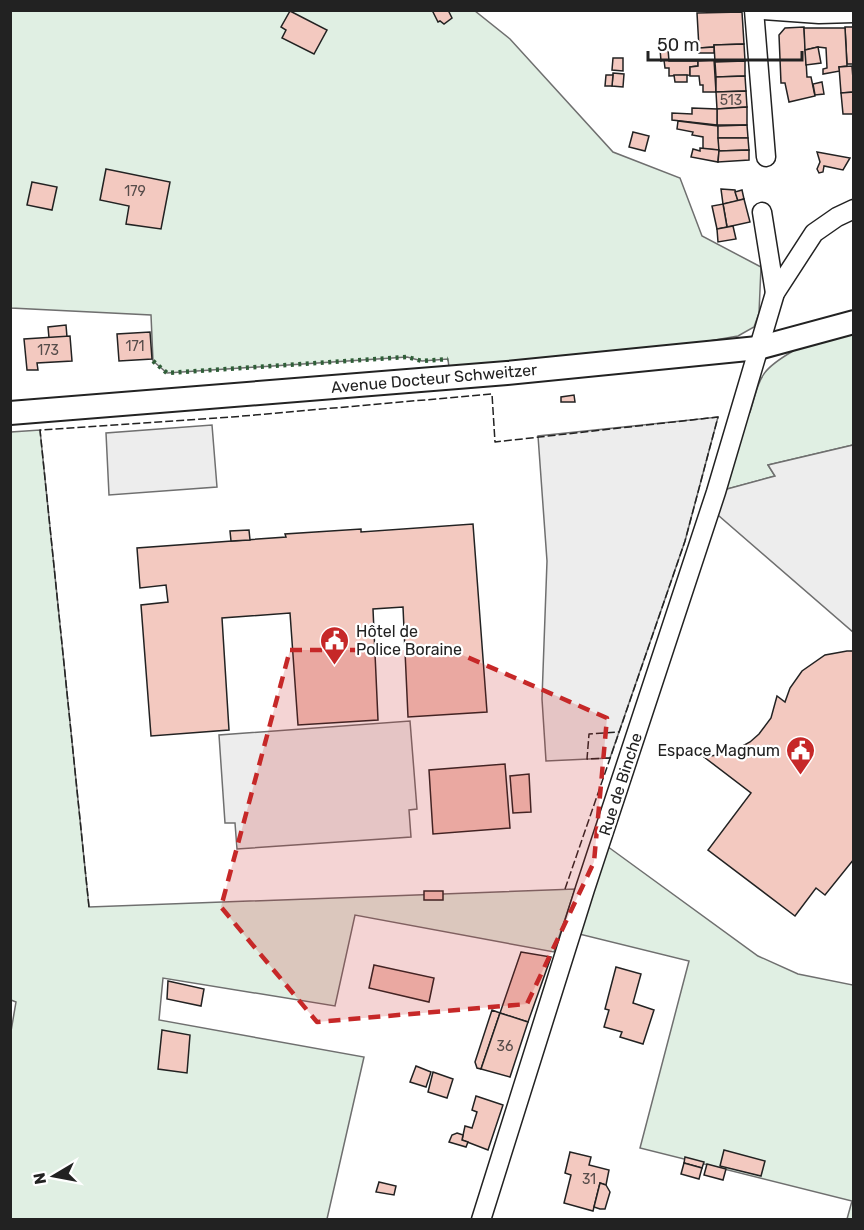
<svg xmlns="http://www.w3.org/2000/svg" width="864" height="1230" font-family="Rubik,sans-serif">
<style>
.green{fill:#e0efe3;stroke:#6f6f6f;stroke-width:1.5}
.parking{fill:#ededed;stroke:#6f6f6f;stroke-width:1.5}
.building{fill:#f3c9c0;stroke:#222;stroke-width:1.5}
.lines{fill:none;stroke-linecap:round;stroke-linejoin:round}
.minor-casing{stroke:#222;stroke-width:21}
.tertiary-casing{stroke:#222;stroke-width:26}
.minor{stroke:#fff;stroke-width:18}
.tertiary{stroke:#fff;stroke-width:22}
.hedge{stroke:#2f5e38;stroke-width:4.5;stroke-dasharray:3 4.5;stroke-linecap:butt}
.fence{stroke:#222;stroke-width:1.5;stroke-dasharray:8 3;stroke-linecap:butt}
.marked{fill:#c62828;fill-opacity:0.2;stroke:#c62828;stroke-width:4.5;stroke-dasharray:12 8;stroke-linejoin:round}
.labels{text-anchor:middle;stroke-width:4.5;stroke-linejoin:round;paint-order:stroke}
.number-label{font-size:14px;fill:#564c4a}
.street-label{font-size:16px;fill:#222;stroke:#fff}
.poi-label{font-size:16px;fill:#222;stroke:#fff;text-anchor:start}
</style>
<rect width="100%" height="100%" fill="#fff"/>
<!-- green -->
<g class="green">
<polygon points="10,11 475,11 510,39 613,152 680,178 702,236 761,267 759,313 754,327 738,336 692,344 450,377 448,359 422,361 407,357 167,373 153,361 151,315 11,308"/>
<path d="M853,322V445L768,465L775,476L716,492L740,414L750,412C761,376 759,371 793,351V338Z"/>
<polygon points="40,430 89,907 575,889 554,952 355,915 335,1006 163,978 159,1020 364,1057 327,1219 11,1219 10,1037 16,1002 11,1000 11,432"/>
<polygon points="600,841 758,956 798,974 853,985 853,1219 847,1219 852,1201 640,1148 689,961 571,932"/>
</g>
<!-- parking -->
<g class="parking">
<polygon points="718,417 685,541 610,758 546,761 542,699 547,561 538,436"/>
<polygon points="212,425 217,487 109,495 106,433"/>
<polygon points="853,445 853,632 711,509 716,492 775,476 768,465"/>
<polygon points="410,721 417,809 409,810 411,837 237,849 235,823 225,823 219,735"/>
</g>
<!-- building -->
<g class="building">
<polygon points="432,10 448,10 452,18 444,24 440,21 438,22"/>
<polygon points="290,11 327,30 314,54 282,38 286,30 281,27"/>
<polygon points="742,12 744,44 714,45 714,47 699,48 697,13"/>
<polygon points="804,27 807,77 811,77 815,96 789,102 785,83 781,83 779,35 785,28"/>
<polygon points="845,27 854,27 854,64 847,64"/>
<polygon points="804,28 845,28 847,66 839,67 840,71 823,74 823,69 827,68 826,48 818,47 805,50"/>
<polygon points="744,44 745,61 715,62 714,45"/>
<polygon points="714,47 714,53 699,53 699,48"/>
<polygon points="818,47 821,63 806,65 805,50"/>
<polygon points="660,49 668,49 669,61 698,61 698,66 690,67 690,75 669,76 669,68 665,68 664,60 661,61"/>
<polygon points="613,58 623,58 623,71 612,70"/>
<polygon points="714,60 716,92 703,92 703,85 700,85 699,76 690,76 690,67 698,66 698,61"/>
<polygon points="745,61 745,76 716,77 715,62"/>
<polygon points="852,66 854,92 841,93 839,67"/>
<polygon points="613,73 624,74 623,87 612,86"/>
<polygon points="606,75 613,75 612,86 605,86"/>
<polygon points="674,75 687,75 687,82 675,82"/>
<polygon points="745,76 746,91 716,92 716,77"/>
<polygon points="822,82 824,94 815,95 813,84"/>
<polygon points="746,91 747,107 717,109 716,92"/>
<polygon points="854,92 854,114 843,114 841,93"/>
<polygon points="747,107 747,125 717,125 717,109"/>
<polygon points="692,108 717,109 717,125 672,120 672,113 692,114"/>
<polygon points="678,121 718,126 719,150 703,149 703,137 692,135 693,132 677,129"/>
<polygon points="747,125 748,138 718,138 718,126"/>
<polygon points="633,132 649,136 645,151 629,147"/>
<polygon points="718,138 748,138 749,150 719,151"/>
<polygon points="700,148 719,150 718,162 691,157 693,149 700,151"/>
<polygon points="749,150 749,160 718,162 719,151"/>
<polygon points="817,152 850,158 843,170 824,166 823,172 819,173 817,169 820,162"/>
<polygon points="106,169 170,182 161,229 126,224 129,206 100,200"/>
<polygon points="32,182 57,187 52,210 27,205"/>
<polygon points="721,189 735,190 738,201 723,204"/>
<polygon points="742,190 744,199 738,201 735,192"/>
<polygon points="744,199 750,222 727,227 723,204"/>
<polygon points="723,204 727,227 717,229 712,206"/>
<polygon points="733,226 736,239 718,242 717,229"/>
<polygon points="66,325 67,337 49,338 48,327"/>
<polygon points="150,332 152,359 119,361 117,334"/>
<polygon points="70,336 72,361 37,363 38,370 27,370 24,339"/>
<polygon points="574,395 575,402 561,402 561,397"/>
<polygon points="473,524 487,712 408,717 403,607 373,609 378,720 298,725 290,613 222,618 229,730 151,736 141,605 168,602 166,585 140,588 137,548 286,537 285,534 361,529 361,532"/>
<polygon points="249,530 250,540 231,541 230,531"/>
<polygon points="847,651 854,651 854,859 825,895 816,888 795,916 708,850 751,793 704,757 730,753 750,742 759,734 771,718 777,696 785,702 790,688 802,671 825,655"/>
<polygon points="505,764 510,828 433,834 429,770"/>
<polygon points="529,774 531,812 513,813 510,776"/>
<rect x="424" y="891" width="19" height="9"/>
<polygon points="521,952 551,957 528,1022 500,1013"/>
<polygon points="374,965 434,978 429,1002 369,988"/>
<polygon points="616,967 641,974 633,1003 654,1010 643,1044 620,1037 622,1032 604,1027 609,1010 605,1009"/>
<polygon points="168,981 204,989 201,1006 167,999"/>
<polygon points="492,1010 500,1013 481,1069 477,1068 475,1062"/>
<polygon points="500,1013 528,1022 510,1077 481,1069"/>
<polygon points="162,1030 190,1035 187,1073 158,1069"/>
<polygon points="416,1066 431,1072 426,1087 410,1082"/>
<polygon points="433,1072 453,1079 447,1098 428,1092"/>
<polygon points="476,1096 503,1105 488,1150 462,1140 465,1126 472,1128 477,1112 472,1110"/>
<polygon points="457,1133 463,1135 462,1140 468,1142 466,1147 449,1142 452,1135"/>
<polygon points="724,1150 765,1161 761,1176 720,1166"/>
<polygon points="570,1152 591,1157 589,1165 609,1170 606,1185 600,1183 593,1211 564,1203 571,1175 565,1173"/>
<polygon points="685,1157 704,1162 702,1168 684,1163"/>
<polygon points="684,1163 702,1168 699,1179 681,1174"/>
<polygon points="707,1164 726,1169 723,1180 704,1175"/>
<polygon points="379,1182 396,1186 394,1195 376,1192"/>
<polygon points="600,1183 606,1185 610,1192 605,1209 600,1209 594,1207"/>
</g>
<g class="lines">
<defs>
<g id="minor">
<polyline points="754,10 766,157"/>
<polyline points="763,10 819,14 854,13"/>
<polyline points="762,212 775,293"/>
<polyline points="481,1220 585,889 716,492 775,293 814,233 837,217 854,209"/>
</g>
<polyline id="tertiary" points="10,413 507,373 758,348 854,322"/>
</defs>
<!-- minor casing -->
<use href="#minor" class="minor-casing"/>
<!-- tertiary casing -->
<use href="#tertiary" class="tertiary-casing"/>
<!-- minor -->
<use href="#minor" class="minor"/>
<!-- tertiary -->
<use href="#tertiary" class="tertiary"/>
<!-- hedge -->
<polyline class="hedge" points="153,361 167,373 407,357 422,361 448,359"/>
<!-- fence -->
<g class="fence">
<polyline points="610,758 587,759 589,734 619,732"/>
<polyline points="89,907 40,430 232,417 492,394 495,442 718,417 685,541 565,889"/>
</g>
</g>
<!-- marked area -->
<path class="marked" d="M290,650H451L607,718L594,862L527,1004L317,1022L221,907Z"/>
<!-- icons -->
<defs>
<symbol id="civic-pin" viewBox="-11 -11 22 30"><path d="M0 17L-7.5 6A9.5 9.5 0 1 1 7.5 6Z" fill="#c62828" stroke="#fff"/><path d="M-.6-6.5H3V-4.5H.6V-3L4-1V1h2V6H-6V1h2V-1L-.6-3ZM-1.2 2.5V6h2.4V2.5Z" fill="#fff"/></symbol>
</defs>
<g fill-rule="evenodd">
<use href="#civic-pin" x="318" y="624" width="33" height="45"/>
<use href="#civic-pin" x="784" y="734" width="33" height="45"/>
</g>
<g class="labels">
<!-- number labels -->
<g class="number-label">
<text x="731" y="105">513</text>
<text x="135" y="196">179</text>
<text x="135" y="351">171</text>
<text x="48" y="355">173</text>
<text x="505" y="1051">36</text>
<text x="589" y="1184">31</text>
</g>
<!-- street labels -->
<g class="street-label">
<text transform="translate(434 378) rotate(-5)" y="6">Avenue Docteur Schweitzer</text>
<text transform="translate(620 784) rotate(-72)" y="6">Rue de Binche</text>
</g>
<!-- poi labels -->
<g class="poi-label">
<text x="356" y="637">Hôtel de<tspan x="356" dy="18">Police Boraine</tspan></text>
<text x="780" y="756" text-anchor="end">Espace Magnum</text>
</g>
</g>
<!-- border -->
<rect width="864" height="1230" fill="none" stroke="#222222" stroke-width="24"/>
<!-- north arrow -->
<g transform="translate(54 1176) rotate(260)" stroke="#ffffff" stroke-width="4.5" paint-order="stroke">
<path d="M0-4.5L10 22L0 15L-10 22Z" fill="#222222"/>
<text y="-9" font-size="16" font-weight="bold" text-anchor="middle" fill="#222222">N</text>
</g>
<!-- scale -->
<path d="M648 51v9h154v-9" fill="none" stroke="#222222" stroke-width="3"/>
<text x="657" y="51" font-size="18" fill="#222222" stroke="#ffffff" stroke-width="4.5" paint-order="stroke">50 m</text>
</svg>
